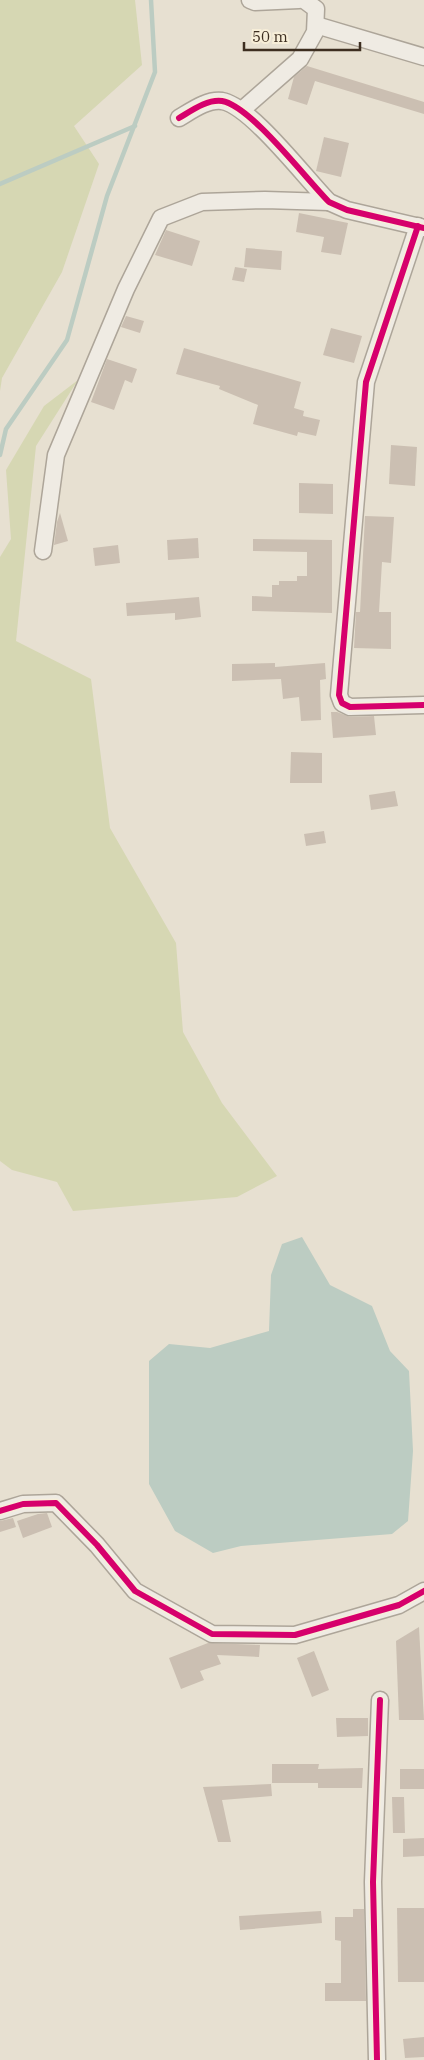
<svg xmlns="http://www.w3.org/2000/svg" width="424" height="2060" font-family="'IBM Plex Serif',serif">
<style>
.green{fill:#d6d7b3}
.water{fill:#bcccc2}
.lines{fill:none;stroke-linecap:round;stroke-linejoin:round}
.stream{stroke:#bcccc2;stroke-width:4.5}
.building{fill:#cbbfb2}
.minor-casing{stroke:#ada599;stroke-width:19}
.minor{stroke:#efebe3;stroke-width:16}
.cycleway-casing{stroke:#f7eed8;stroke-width:9}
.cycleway{stroke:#d6006c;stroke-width:6}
</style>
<rect width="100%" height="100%" fill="#e7e0d1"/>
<!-- green -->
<g class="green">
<polygon points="0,0 135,0 142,65 74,126 99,164 62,272 2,378 0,391"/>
<polygon points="78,380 36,446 16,641 91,679 110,828 176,943 183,1032 222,1103 277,1176 237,1197 73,1211 57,1182 12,1170 0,1161 0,557 11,539 6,470 44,406"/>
</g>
<!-- water -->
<polygon class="water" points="302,1237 330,1285 372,1306 390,1351 409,1371 413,1451 408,1521 392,1534 241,1546 213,1553 175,1531 149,1484 149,1361 169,1344 210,1348 269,1331 271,1275 282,1244"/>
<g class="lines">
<!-- stream -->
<g class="stream">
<polyline points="0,184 135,126"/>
<polyline points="0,455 6,429 67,340 107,196 155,72 151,0"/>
</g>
</g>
<!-- building -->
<g class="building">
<polygon points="307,66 424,102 424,114 315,81 307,105 288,99 294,77"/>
<polygon points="324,137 349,143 341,177 316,171"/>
<polygon points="299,213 348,223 341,255 321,252 324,237 296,232"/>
<polygon points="166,230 200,241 192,266 155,255"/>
<polygon points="246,248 282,251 281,270 244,267"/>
<polygon points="235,267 247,269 244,282 232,280"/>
<polygon points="126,316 144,321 140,333 121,327"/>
<polygon points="331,328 362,336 354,363 323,355"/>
<polygon points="184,348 301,382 294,408 304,411 303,416 320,420 316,436 298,432 297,436 253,424 258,405 219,389 220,386 176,374"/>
<polygon points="107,359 137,369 132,383 125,380 114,410 91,402"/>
<polygon points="391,445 417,447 415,486 389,484"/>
<polygon points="299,483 333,484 333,514 299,513"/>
<polygon points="60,513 68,541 54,545 57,522"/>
<polygon points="365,516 394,517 391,563 382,562 379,612 391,612 391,649 354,648 356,612 360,612"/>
<polygon points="198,538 199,558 168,560 167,540"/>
<polygon points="253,539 332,540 332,613 252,611 252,596 272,597 272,585 279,585 279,581 297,581 297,576 307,576 307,552 253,551"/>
<polygon points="118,545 120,563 95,566 93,548"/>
<polygon points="199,597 201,617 175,620 175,613 127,616 126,603"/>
<polygon points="275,663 275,667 325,663 326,679 320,680 321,720 301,721 299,697 283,699 281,679 232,681 232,664"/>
<polygon points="331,712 337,712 350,717 374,716 376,735 333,738"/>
<polygon points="291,752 322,753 322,783 290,783"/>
<polygon points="395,791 398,806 371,810 369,795"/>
<polygon points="324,831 326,843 306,846 304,834"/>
<polygon points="47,1513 52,1527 23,1538 17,1521 38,1514"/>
<polygon points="13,1518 16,1527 0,1532 0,1521"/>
<polygon points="419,1627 424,1720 399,1720 396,1641"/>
<polygon points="208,1643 260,1645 259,1657 217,1655 221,1664 200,1671 204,1680 181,1689 169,1658"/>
<polygon points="314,1651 329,1690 312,1697 297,1658"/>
<polygon points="336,1718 368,1718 368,1736 337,1737"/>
<polygon points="272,1764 319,1764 318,1769 363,1768 362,1788 318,1788 318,1783 272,1783"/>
<rect x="400" y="1769" width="24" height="20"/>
<polygon points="271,1784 272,1796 222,1800 231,1842 218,1842 203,1787"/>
<polygon points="392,1797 404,1797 405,1833 393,1833"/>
<polygon points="424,1838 424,1856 403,1857 403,1839"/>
<polygon points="397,1908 424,1908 424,1982 398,1982"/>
<polygon points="353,1909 364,1909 366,2001 325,2001 325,1983 341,1983 341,1941 335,1940 335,1917 353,1917"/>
<polygon points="321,1911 322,1923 240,1930 239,1916"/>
<polygon points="424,2037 424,2057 405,2058 403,2039"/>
</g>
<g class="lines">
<defs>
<g id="minor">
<polyline points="250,0 255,2 299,0"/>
<polyline points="316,25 424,57"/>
<polyline points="242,110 300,59 315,32 316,9 304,0"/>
<path d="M179,118C191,111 207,99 222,101C251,106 306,179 329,202L347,210L424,228"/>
<polyline points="418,226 366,382 339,695 342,703 350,707 424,705"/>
<polyline points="43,551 56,455 126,289 161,218 202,202 265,200 329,202"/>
<polyline points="0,1511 23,1504 56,1503 97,1545 135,1591 212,1634 295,1635 399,1605 424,1591"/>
<polyline points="377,2060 373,1882 380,1700"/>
</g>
</defs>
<!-- minor casing -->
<use href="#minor" class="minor-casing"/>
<!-- minor -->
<use href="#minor" class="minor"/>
<defs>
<g id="cycleway">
<path d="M179,118C191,111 207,99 222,101C251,106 306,179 329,202L347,210L424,228"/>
<polyline points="418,226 366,382 339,695 342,703 350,707 424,705"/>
<polyline points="0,1511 23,1504 56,1503 97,1545 135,1591 212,1634 295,1635 399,1605 424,1591"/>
<polyline points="377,2060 373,1882 380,1700"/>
</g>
</defs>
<!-- cycleway casing -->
<use href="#cycleway" class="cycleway-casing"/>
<!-- cycleway -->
<use href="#cycleway" class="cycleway"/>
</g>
<!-- scale -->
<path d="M244 42v8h116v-8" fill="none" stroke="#3d2e20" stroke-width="2.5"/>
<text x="252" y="42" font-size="15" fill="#3d2e20" stroke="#f7eed8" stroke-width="4" paint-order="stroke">50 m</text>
</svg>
